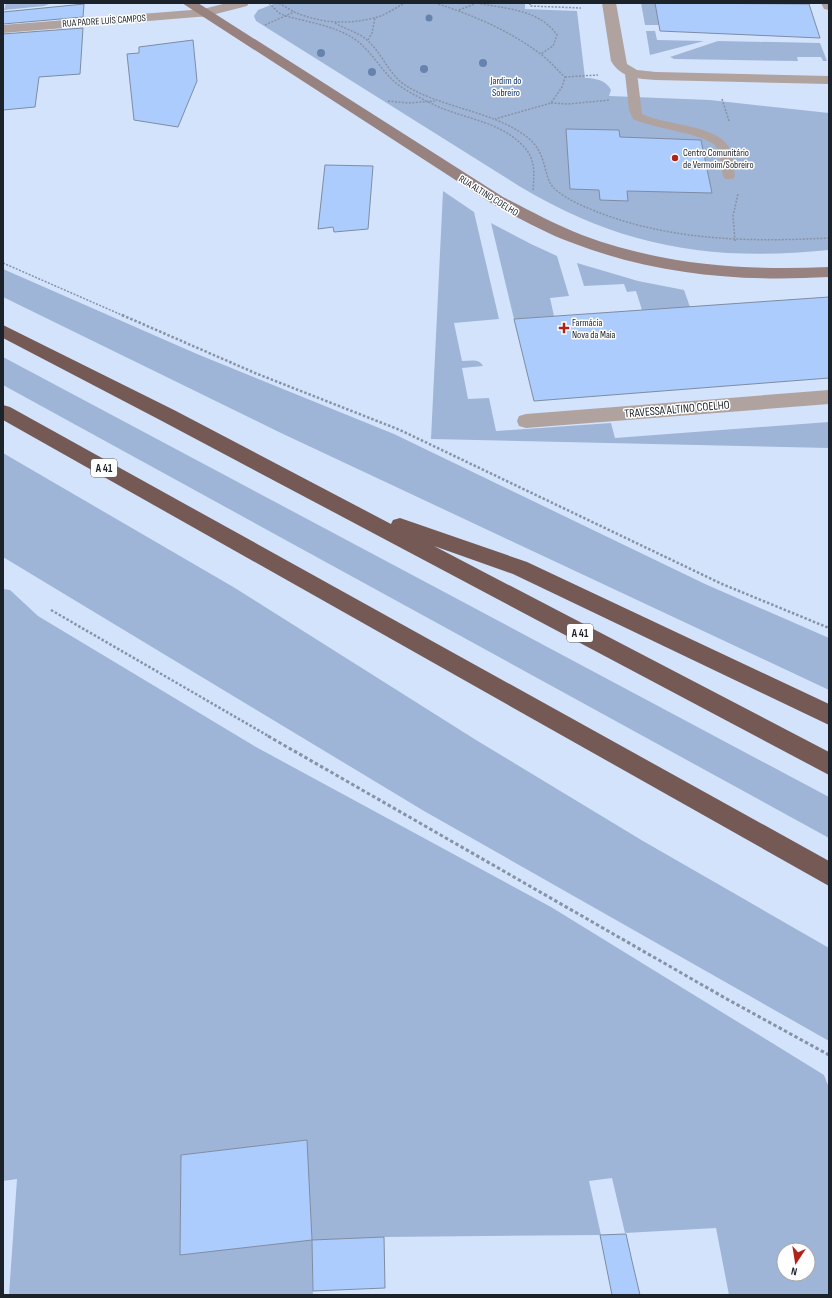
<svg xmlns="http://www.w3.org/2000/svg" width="832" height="1298" font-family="'Sofia Sans Condensed',sans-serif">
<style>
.green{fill:#9fb5d7;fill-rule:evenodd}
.building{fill:#acccfd;stroke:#7e8ca3}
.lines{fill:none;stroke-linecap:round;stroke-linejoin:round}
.path-far2{stroke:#8793a5;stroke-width:1.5;stroke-dasharray:2 1.5;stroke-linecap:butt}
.path-far1{stroke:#8793a5;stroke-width:2.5;stroke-dasharray:2.5 2;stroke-linecap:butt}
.path{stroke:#8793a5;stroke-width:3;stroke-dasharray:3.5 2.5;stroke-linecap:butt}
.service{fill:#b0a29f;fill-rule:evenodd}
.minor{fill:#b0a29f;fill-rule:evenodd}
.tertiary{fill:#b0a29f;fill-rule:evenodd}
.secondary{fill:#97827f;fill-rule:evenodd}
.motorway{fill:#745954;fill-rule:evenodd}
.tree{fill:#6782ad}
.poi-dot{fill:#b12219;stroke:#fff;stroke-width:1.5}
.labels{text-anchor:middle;stroke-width:3;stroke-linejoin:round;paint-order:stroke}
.far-street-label{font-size:10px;fill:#1c222a;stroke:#fff}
.far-park-label{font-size:10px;fill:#0f336d;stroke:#fff}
.far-poi-label{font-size:10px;fill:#1c222a;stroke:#fff;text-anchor:start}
.shield{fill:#fff;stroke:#60646a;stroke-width:1}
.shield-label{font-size:11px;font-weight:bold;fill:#1c222a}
.street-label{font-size:12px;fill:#1c222a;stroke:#fff}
</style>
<rect width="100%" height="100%" fill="#d3e3fc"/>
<!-- green -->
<g class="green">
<polygon points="6,3 52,3 44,6 4,10"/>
<path d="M276,3H525V9L577,11L585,78C595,78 606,80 611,90L609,96L710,100L829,113V250C711,262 621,247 519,186L256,21L254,16L258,10Z"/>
<polygon points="641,3 655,3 659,25 645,25"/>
<polygon points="646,31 655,31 657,40 704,41 650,55"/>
<polygon points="718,41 820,43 827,61 823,61 821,57 797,57 798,61 674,59 670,57"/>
<path d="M443,191L474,212L499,319L454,323L462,361C470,361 479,358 483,366L462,368L468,399L489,398L496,431L611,423L615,438L829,422V448L431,439Z"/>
<polygon points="491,223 531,244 557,256 569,296 550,298 554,316 514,319"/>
<polygon points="577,263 638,281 684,290 690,307 642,310 636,291 627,292 624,284 584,286"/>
<polygon points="3,269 197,354 394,434 705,584 829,638 829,690 281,433 3,297"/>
<polygon points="3,357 829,797 829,838 3,385"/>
<polygon points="3,453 235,588 476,740 643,841 829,948 829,1041 424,811 3,557"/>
<path d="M3,589L10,590L38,616L256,747L551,907L824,1075L829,1088V1295H729L716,1228L625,1233L612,1178L589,1181L601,1235L384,1237L312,1240L313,1295H9L17,1179L3,1181ZM306,1140L312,1240L180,1255L181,1155ZM784,1250H808V1274H784Z"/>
</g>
<!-- building -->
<g class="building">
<polygon points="655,3 809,4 820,38 660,31"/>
<polygon points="84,4 83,17 3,24 3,12"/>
<polygon points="83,28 80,74 39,77 35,107 3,110 3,34"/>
<polygon points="193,40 197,81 178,127 134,120 127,54 139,53 139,47"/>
<polygon points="566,129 619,130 620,137 701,140 712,193 627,191 628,201 600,200 599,190 570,189"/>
<polygon points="325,165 373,166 368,229 334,232 333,227 318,229"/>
<polygon points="829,297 829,378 534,401 514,319"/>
<polygon points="307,1140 312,1240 180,1255 181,1155"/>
<polygon points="626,1234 632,1261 640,1295 612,1295 600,1235"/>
<polygon points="384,1237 385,1288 313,1291 312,1240"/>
</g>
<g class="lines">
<!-- path-far2 -->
<g class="path-far2">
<path d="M269,3L279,13L286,16C311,23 345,27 364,47C379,62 387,79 406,90C416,96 428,102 439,107C469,120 502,122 525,148C536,161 534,175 533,191"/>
<polyline points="279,3 294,12"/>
<path d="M435,3C473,15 511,31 543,56C551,62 557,70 565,77L562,87L551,103L495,119"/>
<path d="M477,3C506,9 539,9 557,35L553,46L541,54"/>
<polyline points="530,3 530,6 581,8"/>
<polyline points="459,10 477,3"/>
<path d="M335,23C345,29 358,32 367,40C383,54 389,76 408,87C446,109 493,111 527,137C549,154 542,178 555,189C567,200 585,207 600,213C674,241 751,242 829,238"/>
<path d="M265,25L294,12C321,23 345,25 374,18C384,16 395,8 405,3"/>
<polyline points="368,40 372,33 375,18"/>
<polyline points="565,77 598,75"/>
<polyline points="722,99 729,121"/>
<polyline points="388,101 408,103 435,101"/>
<polyline points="551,103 568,104 610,100"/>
<polyline points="735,241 733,216 738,194"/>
<polyline points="3,263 124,316"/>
</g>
<!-- path-far1 -->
<g class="path-far1">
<polyline points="122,315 255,373 400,430 722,584 829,628"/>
<polyline points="51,610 270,737"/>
</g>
<!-- path -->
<polyline class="path" points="268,736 725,998 829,1055"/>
<!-- service -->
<path class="service" d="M631,70L637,73L642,114C664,125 716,125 728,146C733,155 733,166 735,176L733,179H725L723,176C721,167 721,156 717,148C710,134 650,128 633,119L629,110L625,73Z"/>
<!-- minor -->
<g class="minor">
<polygon points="227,3 249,3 247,6 204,17 199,16 197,13 199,10"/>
<path d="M602,3H616L627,64L637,70L656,72L829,76V84L656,80C638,79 621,78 611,61Z"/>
<polygon points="821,3 829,3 829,10 824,9"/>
<polygon points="829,390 829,404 526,428 519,426 517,421 519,416 526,414"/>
</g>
<!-- tertiary -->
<polygon class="tertiary" points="204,9 209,10 211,13 209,16 3,33 3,25"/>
<!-- secondary -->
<path class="secondary" d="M182,3H198L503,197C528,210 554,224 582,235C662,265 744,271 829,267V277C739,282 655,275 570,242C543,232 517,217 491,203Z"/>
<!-- motorway -->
<g class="motorway">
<polygon points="3,325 174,410 391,524 393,520 400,518 527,562 829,704 829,725 513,574 434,546 829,752 829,775 160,420 3,338"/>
<polygon points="3,405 10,407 829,861 829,886 3,420"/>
</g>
</g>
<!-- trees -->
<g class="tree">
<circle cx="429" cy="18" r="3.5"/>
<circle cx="321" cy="53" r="4"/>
<circle cx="483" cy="63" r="4"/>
<circle cx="424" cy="69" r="4"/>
<circle cx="372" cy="72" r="4"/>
</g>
<!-- markers -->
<g class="poi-dot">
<circle cx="675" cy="158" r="4"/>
<path d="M562 322h4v4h4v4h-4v4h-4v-4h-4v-4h4z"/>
</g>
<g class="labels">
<!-- far-street labels -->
<g class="far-street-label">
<text transform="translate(104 20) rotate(-4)" y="4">RUA PADRE LUÍS CAMPOS</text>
<text transform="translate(489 195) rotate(32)" y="4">RUA ALTINO COELHO</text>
</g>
<!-- far-park labels -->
<g class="far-park-label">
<text x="506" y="84">Jardim do<tspan x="506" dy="12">Sobreiro</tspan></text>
</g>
<!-- far-poi labels -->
<g class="far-poi-label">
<text x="683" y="156">Centro Comunitário<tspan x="683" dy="12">de Vermoim/Sobreiro</tspan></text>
<text x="572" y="326">Farmácia<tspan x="572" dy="12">Nova da Maia</tspan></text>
</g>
<!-- shield labels -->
<g class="shield">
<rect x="91" y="459" width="26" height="18" rx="3"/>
<rect x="567" y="624" width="26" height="18" rx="3"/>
</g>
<g class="shield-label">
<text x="104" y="472">A 41</text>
<text x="580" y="637">A 41</text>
</g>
<!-- street labels -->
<g class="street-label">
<text transform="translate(677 409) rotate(-5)" y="4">TRAVESSA ALTINO COELHO</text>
</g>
</g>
<!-- border -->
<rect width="832" height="1298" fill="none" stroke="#1c222a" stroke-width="8"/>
<!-- north arrow -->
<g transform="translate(796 1262) rotate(192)"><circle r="19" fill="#ffffff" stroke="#a4a7aa"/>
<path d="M0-3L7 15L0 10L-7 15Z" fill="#b12219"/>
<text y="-6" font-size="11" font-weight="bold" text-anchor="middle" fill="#1c222a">N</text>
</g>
</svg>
